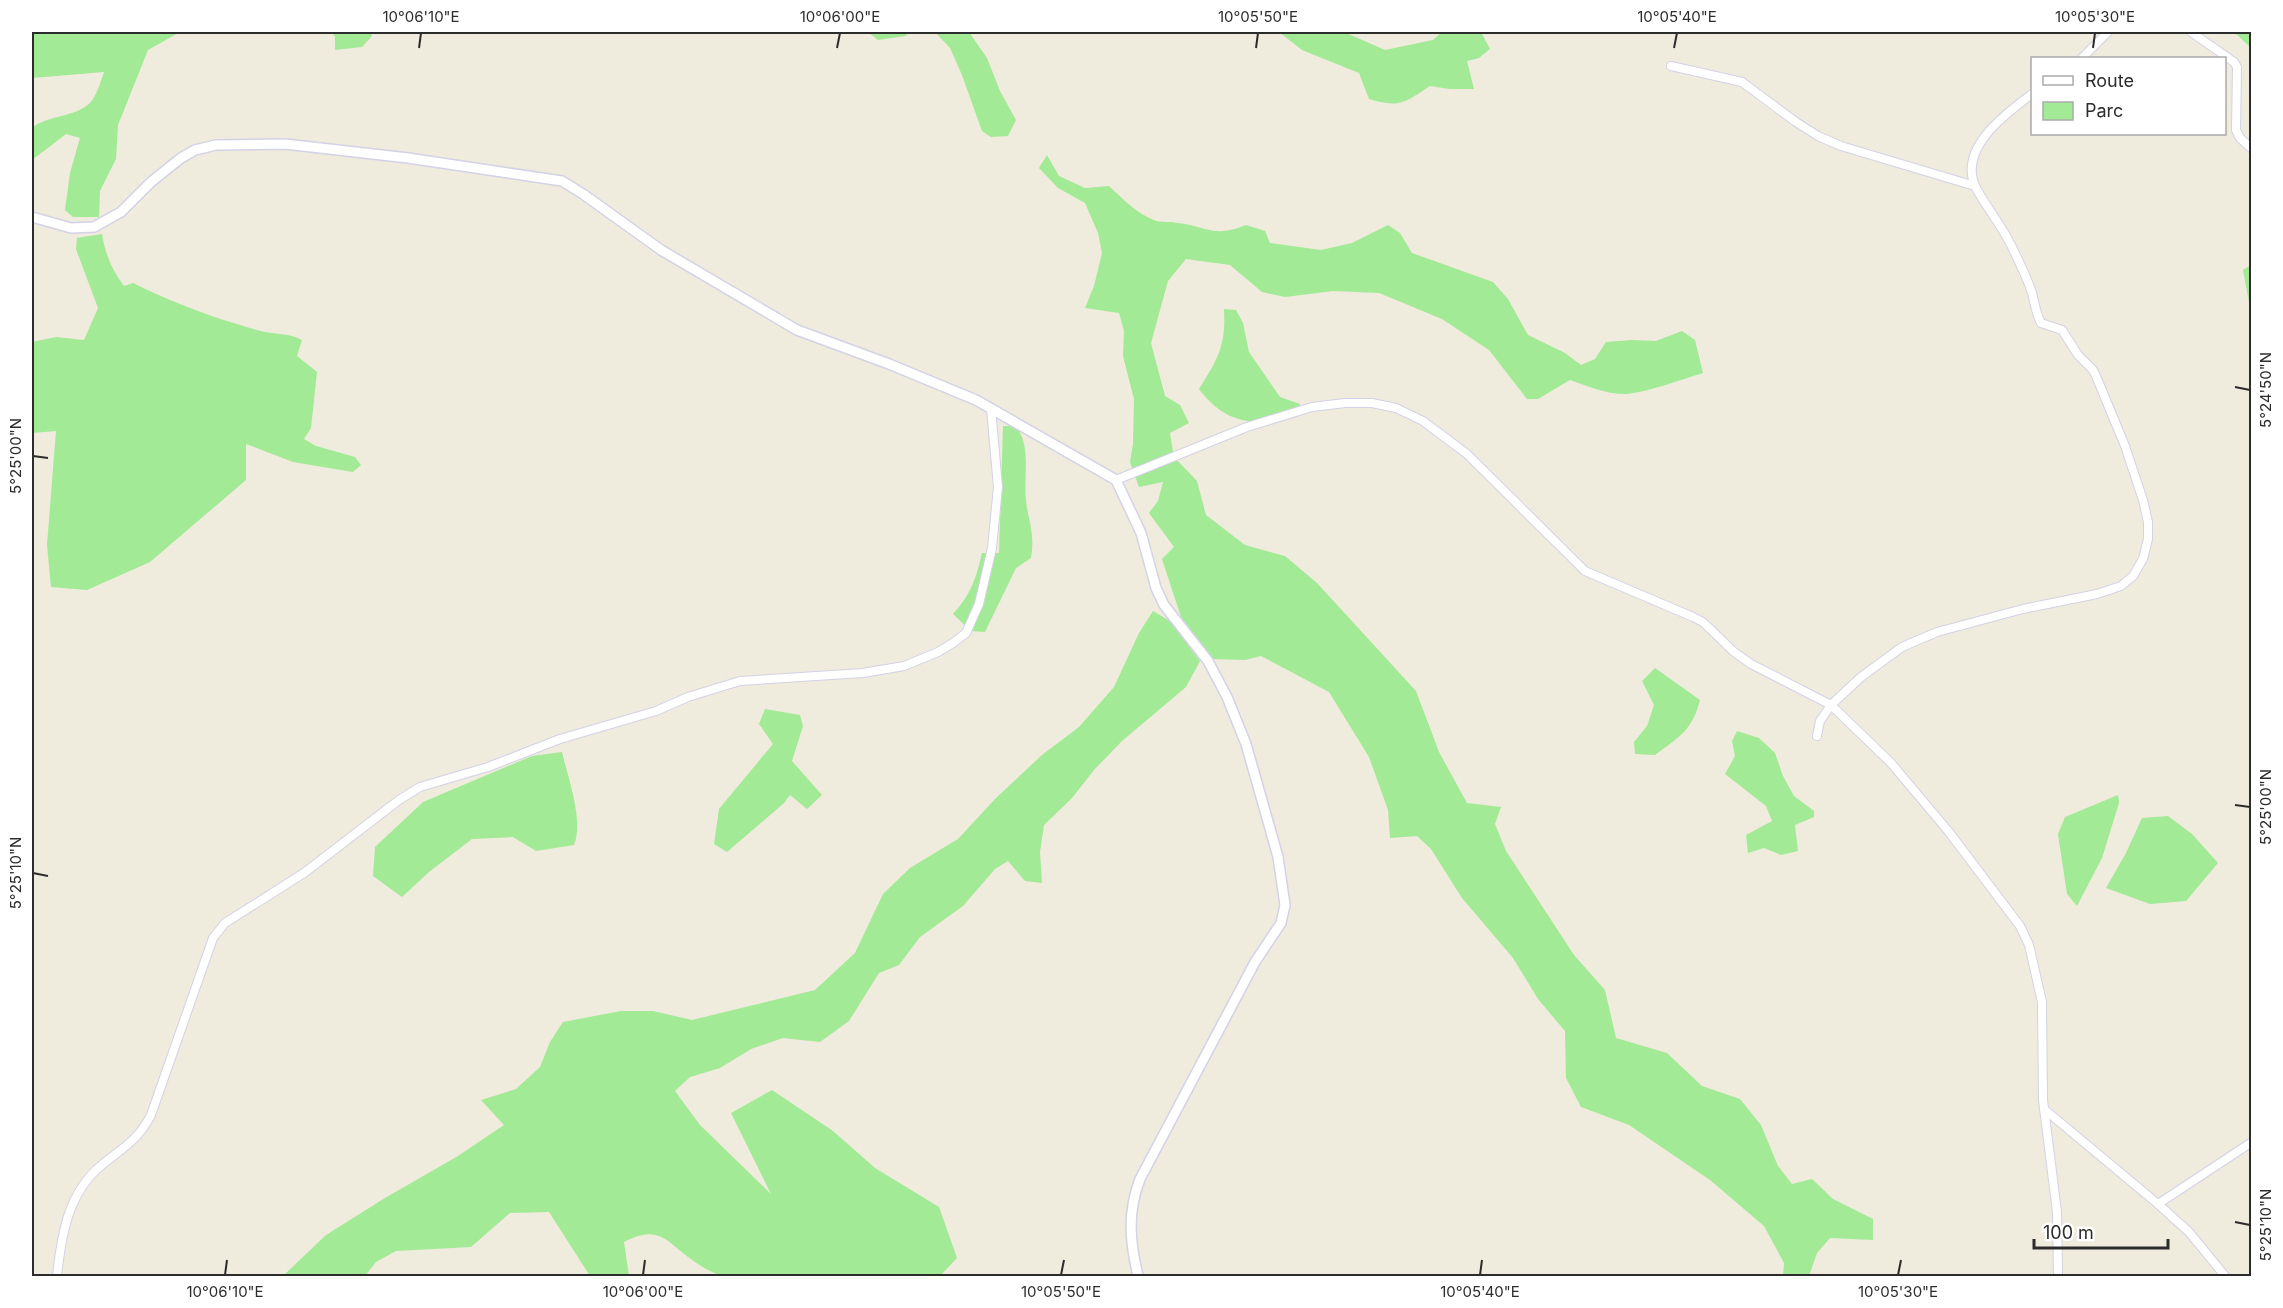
<svg xmlns="http://www.w3.org/2000/svg" width="2283" height="1308" font-family="Inter,sans-serif">
<style>
.green{fill:#a2ea95}
.lines{fill:none;stroke-linecap:round;stroke-linejoin:round}
.minor-casing{stroke:#d3d2e6;stroke-width:10}
.tertiary-casing{stroke:#d3d2e6;stroke-width:12}
.minor{stroke:#fff;stroke-width:8}
.tertiary{stroke:#fff;stroke-width:9}
.ticks{fill:none;stroke:#2c2c2c;stroke-width:2}
.neatline{fill:none;stroke:#2c2c2c;stroke-width:2}
.ticks-label{font-size:15px;text-anchor:middle;fill:#2c2c2c}
</style>
<rect width="100%" height="100%" fill="#efebdd"/>
<!-- green -->
<g class="green">
<path d="M32,32H180L148,50L118,125L116,159L100,191L99,217H73L65,210L70,173L80,138L66,134L32,160V128C47,115 74,118 90,103C96,97 101,81 104,72L32,78Z"/>
<polygon points="332,32 371,32 372,36 362,47 335,50 335,37"/>
<polygon points="868,32 908,32 906,36 878,40"/>
<polygon points="935,32 969,32 987,58 1000,91 1016,120 1008,136 991,137 982,131 962,75 950,48"/>
<path d="M1279,32H1344L1385,50L1433,40L1442,32H1481L1490,49L1479,58L1467,61L1474,89H1450L1430,86C1404,103 1400,108 1369,99L1359,73L1302,50Z"/>
<polygon points="2234,32 2251,32 2251,48"/>
<path d="M1047,155L1059,176L1085,188L1109,186C1122,198 1137,214 1154,220C1161,223 1170,221 1178,223C1209,227 1213,238 1246,225L1265,231L1270,243L1321,250L1352,243L1388,225L1400,233L1412,253L1493,282L1508,299L1528,335L1565,353L1581,365L1595,359L1606,342L1632,340L1656,341L1682,331L1695,340L1703,373C1683,379 1645,393 1625,394C1606,394 1587,386 1570,380L1538,399H1527L1489,350L1442,319L1379,293L1333,291L1285,297L1262,292L1230,265L1186,259L1168,281L1151,343L1165,396L1180,405L1189,423L1170,433L1174,457L1197,481L1206,515L1245,545L1285,556L1317,583L1416,691L1439,752L1467,803L1501,807L1495,824L1506,851L1574,955L1605,990L1616,1038L1667,1053L1702,1086L1740,1099L1761,1125L1778,1166L1792,1184L1812,1179L1833,1199L1873,1219V1240L1830,1238L1817,1253L1809,1276H1783L1784,1263L1764,1226L1710,1180L1629,1125L1581,1107L1566,1078L1565,1031L1538,999L1513,958L1462,898L1431,849L1417,836L1390,838L1388,810L1369,757L1329,692L1261,656L1245,660L1213,659L1181,617L1162,559L1174,547L1149,513L1158,501L1163,482L1139,487L1130,462L1133,444L1134,399L1123,356L1124,331L1119,313L1085,308L1094,286L1102,253L1098,233L1085,203L1058,188L1039,168Z"/>
<path d="M102,234C105,254 112,270 124,286L133,283C173,303 214,318 257,330C272,335 288,332 302,340L297,356L317,372L311,428L304,439L316,446L355,457L361,465L353,472L293,462L246,444V480L150,562L87,590L51,587L47,545L56,431L32,433V342L56,337L84,340L98,308L76,249L77,238Z"/>
<polygon points="2251,265 2251,304 2249,302 2243,270"/>
<path d="M1224,309L1236,310L1243,323L1249,352L1280,397L1300,404L1299,414C1257,427 1227,426 1199,389C1218,359 1226,346 1224,309Z"/>
<path d="M1003,426H1016C1032,448 1023,476 1026,501C1029,524 1035,533 1031,558L1016,568L985,632L971,631L953,614C971,594 976,579 982,553H999Z"/>
<path d="M1153,611L1170,621L1200,661L1186,687L1122,741L1094,770L1072,798L1044,825L1040,852L1042,883L1025,881L1008,861L995,869L963,906L920,937L899,965L879,973L849,1021L820,1042L783,1038L751,1049L720,1068L690,1077L675,1091L700,1125L771,1194L731,1113L772,1090L833,1131L875,1168L939,1207L957,1258L940,1276H721C712,1272 703,1268 695,1262C666,1243 662,1223 624,1242L629,1276H590L549,1212L510,1213L471,1247L396,1251L376,1262L365,1276H283L326,1235L385,1198L458,1156L504,1125L481,1100L516,1089L540,1067L550,1042L563,1022L621,1011H653L692,1020L815,990L855,953L883,894L910,868L958,839L995,799L1042,755L1079,727L1114,687L1139,633Z"/>
<path d="M1655,668L1700,700C1692,731 1679,737 1655,755L1635,754L1634,742L1647,726L1654,705L1642,681Z"/>
<polygon points="765,709 800,715 803,726 792,761 822,795 807,809 790,795 784,803 727,852 714,844 719,809 773,744 759,724"/>
<polygon points="1737,731 1759,738 1775,753 1783,776 1794,796 1814,811 1814,817 1795,825 1798,851 1781,855 1764,848 1748,853 1746,835 1772,821 1766,806 1725,774 1735,756 1732,741"/>
<path d="M562,752C568,778 584,821 574,845L536,851L513,837L472,839L429,872L402,897L373,876L375,847L423,802L532,756Z"/>
<polygon points="2118,795 2119,803 2102,858 2077,906 2067,894 2058,834 2065,817"/>
<polygon points="2168,816 2192,834 2218,863 2186,901 2150,904 2106,888 2126,853 2142,818"/>
</g>
<g class="lines">
<defs>
<g id="minor">
<polyline points="2191,32 2234,62 2237,67 2236,130 2240,138 2252,149"/>
<polyline points="2082,58 2108,32"/>
<polyline points="1671,66 1742,82 1796,122 1818,136 1841,146 1975,186"/>
<polyline points="1116,480 1247,427 1312,407 1345,403 1372,403 1396,408 1423,421 1467,454 1585,571 1693,617 1703,622 1734,652 1751,664 1831,705 1891,763 1949,832 2020,926 2029,945 2042,1002 2043,1100 2057,1212 2058,1276"/>
<path d="M1817,736L1820,721L1831,705L1861,677L1902,647L1937,632L2023,609L2097,594L2121,586L2133,576L2143,559L2148,539V522L2143,500L2125,446L2096,376L2093,370L2078,355L2062,330L2041,323C2036,314 2035,304 2032,293C2027,277 2019,262 2012,247C2002,226 1987,208 1976,188C1957,149 2005,114 2032,94"/>
<polyline points="2044,1109 2158,1204 2189,1232 2225,1276"/>
<polyline points="2158,1204 2252,1142"/>
<path d="M57,1276C61,1238 67,1198 96,1170C117,1151 137,1143 151,1115L213,938L225,923L304,873L399,800L420,787L488,767L560,739L656,711L688,697L740,681L863,673L904,666L938,652L953,643L966,633L979,604L992,548L998,487L991,409"/>
</g>
<path id="tertiary" d="M32,217L71,228L94,227L121,212L151,182L181,158L195,150L216,145L285,144L408,158L562,181L583,194L661,250L797,330L889,364L976,400L1116,480L1141,533L1156,588L1164,605L1208,661L1227,697L1246,744L1269,825L1278,857L1285,905L1281,923L1255,962L1140,1179C1127,1213 1130,1242 1138,1276"/>
</defs>
<!-- minor casing -->
<use href="#minor" class="minor-casing"/>
<!-- tertiary casing -->
<use href="#tertiary" class="tertiary-casing"/>
<!-- minor -->
<use href="#minor" class="minor"/>
<!-- tertiary -->
<use href="#tertiary" class="tertiary"/>
</g>
<!-- ticks -->
<path class="ticks" d="M419,48L421,33M837,48L840,33M1256,48L1258,33M1674,48L1677,33M2093,48L2095,33M2235,387L2250,390M33,456L48,458M2235,805L2250,807M33,873L48,876M2235,1222L2250,1225M225,1275L227,1260M643,1275L645,1260M1061,1275L1064,1260M1480,1275L1482,1260M1898,1275L1901,1260"/>
<!-- border -->
<rect width="2283" height="1308" fill="none" stroke="#ffffff" stroke-width="66"/>
<!-- legend -->
<rect x="2031" y="57" width="195" height="78" fill="#ffffff" stroke="#ababab" stroke-width="1.5"/>
<rect x="2043" y="76" width="30" height="9" fill="#ffffff" stroke="#ababab" stroke-width="1.5"/>
<text x="2085" y="87" font-size="18" fill="#2c2c2c">Route</text>
<rect x="2043" y="102" width="30" height="18" fill="#a2ea95" stroke="#ababab" stroke-width="1.5"/>
<text x="2085" y="117" font-size="18" fill="#2c2c2c">Parc</text>
<!-- scale -->
<path d="M2034 1239v9h134v-9" fill="none" stroke="#2c2c2c" stroke-width="3"/>
<text x="2043" y="1239" font-size="18" fill="#2c2c2c" stroke="#ffffff" stroke-width="4.5" paint-order="stroke">100 m</text>
<rect x="33" y="33" width="2217" height="1242" class="neatline"/>
<g class="ticks-label">
<text x="421" y="22">10°06'10"E</text>
<text x="840" y="22">10°06'00"E</text>
<text x="1258" y="22">10°05'50"E</text>
<text x="1677" y="22">10°05'40"E</text>
<text x="2095" y="22">10°05'30"E</text>
<text transform="translate(2266 390) rotate(-90)" y="5">5°24'50"N</text>
<text transform="translate(16 456) rotate(-90)" y="5">5°25'00"N</text>
<text transform="translate(2266 807) rotate(-90)" y="5">5°25'00"N</text>
<text transform="translate(16 873) rotate(-90)" y="5">5°25'10"N</text>
<text transform="translate(2266 1225) rotate(-90)" y="5">5°25'10"N</text>
<text x="225" y="1297">10°06'10"E</text>
<text x="643" y="1297">10°06'00"E</text>
<text x="1061" y="1297">10°05'50"E</text>
<text x="1480" y="1297">10°05'40"E</text>
<text x="1898" y="1297">10°05'30"E</text>
</g>
</svg>
